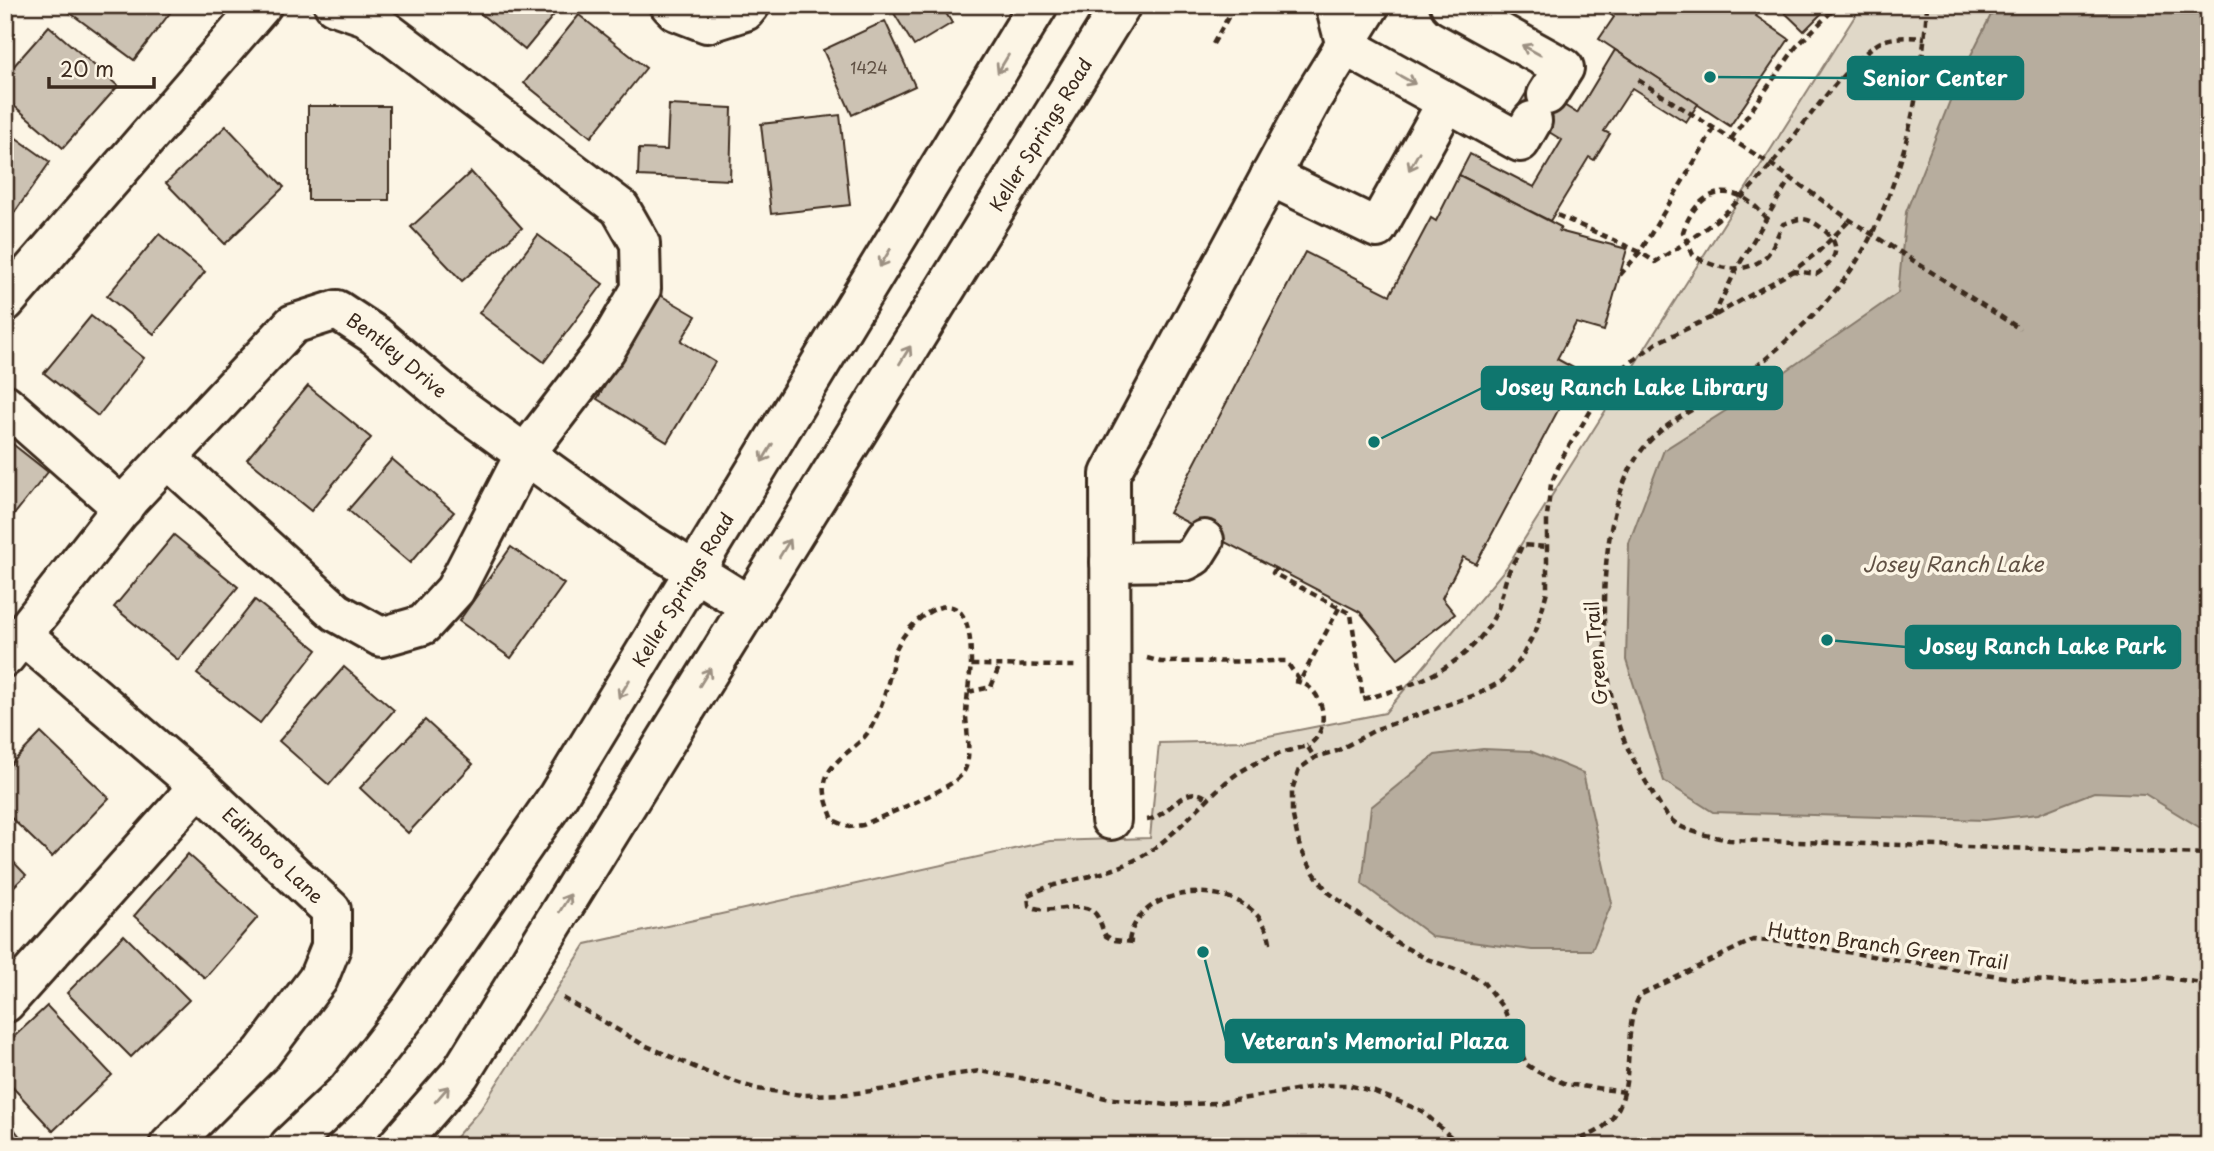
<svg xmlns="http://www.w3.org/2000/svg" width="2214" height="1151" font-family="'Playpen Sans',sans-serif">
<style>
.green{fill:#e0d8c8;stroke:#8e8173;stroke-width:2}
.water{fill:#b7ad9e;stroke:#85796b;stroke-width:2}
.building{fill:#ccc2b3;stroke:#3b2a1e;stroke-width:2}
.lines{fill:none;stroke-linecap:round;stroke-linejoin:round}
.minor-casing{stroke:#3b2a1e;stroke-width:44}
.major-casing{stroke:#3b2a1e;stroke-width:44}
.path{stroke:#3b2a1e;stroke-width:4.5;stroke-dasharray:7 5;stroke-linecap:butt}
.minor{stroke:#fcf5e5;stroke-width:38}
.major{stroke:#fcf5e5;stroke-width:38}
.oneway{stroke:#9c9082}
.labels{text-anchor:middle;stroke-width:7;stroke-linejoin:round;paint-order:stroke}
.number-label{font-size:16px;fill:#5f5043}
.street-label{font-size:19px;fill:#3b2a1e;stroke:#fcf5e5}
.water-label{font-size:21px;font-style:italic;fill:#605144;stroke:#fcf5e5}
.leader{fill:none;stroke:#0f766e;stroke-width:2.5}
.callout-dot{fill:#0f766e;stroke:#fcf5e5;stroke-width:2.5}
.callout{fill:#0f766e;stroke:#0f766e;stroke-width:2.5}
.callout-label{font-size:21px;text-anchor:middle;font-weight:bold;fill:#fff}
</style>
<rect width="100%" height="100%" fill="#fcf5e5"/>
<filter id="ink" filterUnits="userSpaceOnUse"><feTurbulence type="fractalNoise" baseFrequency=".0143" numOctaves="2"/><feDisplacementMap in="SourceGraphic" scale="14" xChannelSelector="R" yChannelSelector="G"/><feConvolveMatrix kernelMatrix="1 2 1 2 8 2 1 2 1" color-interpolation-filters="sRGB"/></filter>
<g filter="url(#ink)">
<!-- green -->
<polygon class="green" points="1862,5 2209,5 2209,1146 448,1146 480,1110 586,944 1050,841 1150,838 1159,743 1243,741 1385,713 1506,568"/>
<!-- water -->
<g class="water">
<polygon points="1996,5 2209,5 2209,827 2199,827 2145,794 2094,792 2038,814 1985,820 1713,812 1664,781 1626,660 1629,543 1664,450 1763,387 1898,293 1906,212 1957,83"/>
<polygon points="1483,749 1530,751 1583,773 1612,903 1592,950 1532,950 1433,937 1362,884 1371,807 1435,755"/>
</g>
<!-- building -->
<g class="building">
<polygon points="74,5 176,5 134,60 69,12"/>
<polygon points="470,5 562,5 525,50"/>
<polygon points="889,5 941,5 952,23 914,46"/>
<polygon points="1596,5 1764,5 1756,16 1789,39 1730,126 1599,39 1614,17"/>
<polygon points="1777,5 1830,5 1804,31"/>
<polygon points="579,15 646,68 591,137 524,83"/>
<polygon points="885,21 915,86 852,115 823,50"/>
<polygon points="49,26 118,86 63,148 5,98 5,76"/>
<polygon points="1615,50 1698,104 1686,122 1632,88 1604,131 1610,134 1594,160 1589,157 1550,221 1459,175 1470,154 1534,187 1562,140 1515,111 1531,85 1577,113"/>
<polygon points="669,105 732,108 730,180 638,176 639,149 667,150"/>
<rect x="308" y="106" width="81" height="94"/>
<polygon points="840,115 850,205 771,214 761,124"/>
<polygon points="226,126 284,187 225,244 166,183"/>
<polygon points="5,130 50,162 5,226"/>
<polygon points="471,172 522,228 462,281 411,227"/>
<polygon points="1459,175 1561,227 1559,231 1627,249 1604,331 1576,323 1557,359 1579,371 1476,564 1463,557 1442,598 1455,614 1398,658 1360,612 1169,513 1305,252 1390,295 1431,218 1436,221"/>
<polygon points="159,234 205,272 154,334 107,296"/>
<polygon points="538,235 603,284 544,362 479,313"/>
<polygon points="660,295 696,316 681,341 715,362 667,442 597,399"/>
<polygon points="91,316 144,358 98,416 44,373"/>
<polygon points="308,386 371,438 311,511 247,459"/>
<polygon points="5,438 48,472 5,526"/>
<polygon points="392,459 454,512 410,563 348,510"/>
<polygon points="174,535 238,587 178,660 114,607"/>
<polygon points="511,547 564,584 511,658 459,621"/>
<polygon points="255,600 317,650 260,723 197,674"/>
<polygon points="344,667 394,710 329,785 279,741"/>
<polygon points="425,720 473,764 408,833 360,788"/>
<polygon points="41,733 109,798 52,857 5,812 5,770"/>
<polygon points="5,853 26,875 5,895"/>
<polygon points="188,854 258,917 205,978 134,916"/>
<polygon points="124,935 189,1000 131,1057 67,993"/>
<polygon points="47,1006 112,1075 53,1131 5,1079 5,1045"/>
<polygon points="5,1117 27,1146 5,1146"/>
</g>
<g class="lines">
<defs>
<g id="minor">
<polyline points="670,5 676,11 707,23 745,11 750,5"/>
<polyline points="1335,5 1346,46 1520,142 1532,121"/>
<polyline points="1450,5 1564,68 1547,95"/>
<polyline points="1270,176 1377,228 1447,102"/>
<polyline points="5,302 262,5"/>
<polyline points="5,404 123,508"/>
<polyline points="167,458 336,612 381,637 423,625 455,590 525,454 606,349 641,289 640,243 620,208 366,16 334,5"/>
<polyline points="1110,562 1185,561 1194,556 1204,540"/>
<path id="s1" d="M24,636L199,786L331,910V947L318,979L262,1053L169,1146"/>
<path id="s2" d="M5,657L130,498L293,324L337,310L375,335L456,404L638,536L750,606"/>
<polyline points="1111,820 1110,474 1313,97 1370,5"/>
<polyline points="5,1003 199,786"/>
</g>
<g id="major">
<path id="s3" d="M289,1146L348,1090L410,1010L558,796L1038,5"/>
<path id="s4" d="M397,1146L460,1074L1121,5"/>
</g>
</defs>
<!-- minor casing -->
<use href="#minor" class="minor-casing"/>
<!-- major casing -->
<use href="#major" class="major-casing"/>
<!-- path -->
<g class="path">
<path d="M1927,5C1922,91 1901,194 1853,267C1828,306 1767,361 1728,388C1701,406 1668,420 1646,445C1596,502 1597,646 1616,716C1622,740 1636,766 1649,787C1656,799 1663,813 1674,822C1688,833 1712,836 1729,840L2209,854"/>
<polyline points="1213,44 1235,5"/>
<polyline points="1638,80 1772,165 1850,220 2020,329"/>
<polyline points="1731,139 1796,47 1838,5"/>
<path d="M1557,215L1640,252L1655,262C1686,243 1719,221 1744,195C1783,156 1812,108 1850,68C1860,58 1870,47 1883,41C1896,36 1912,37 1925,38"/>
<path d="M1767,220C1738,179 1698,185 1683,232L1693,255C1714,269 1748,277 1768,254C1774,246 1778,233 1783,224C1788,223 1794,220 1799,219C1808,218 1817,224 1824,230C1844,247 1835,261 1817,274L1793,271"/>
<polyline points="1620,275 1640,252 1714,129"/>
<polyline points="1713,317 1737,268 1791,177"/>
<path d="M1276,568L1273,573L1351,614L1363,699C1414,687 1470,665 1495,615C1502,601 1503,584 1510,569C1514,561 1519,554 1522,545L1548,547"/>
<polyline points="1147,658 1161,662 1286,661 1300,681 1339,608"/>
<path d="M971,665C971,650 971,626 961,613C942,591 906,628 898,645C894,652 893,662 891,671C886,691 880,713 869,731C857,749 828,761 825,783C823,796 829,808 833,820L849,827L863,825C884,815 953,789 963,773C973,758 966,731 966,714C967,698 969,681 971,665L1076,666"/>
<path d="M1294,681C1324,684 1334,731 1307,746"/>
<polyline points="968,692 991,687 1000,665"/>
<path d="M1147,820C1168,818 1186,779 1208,799"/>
<path d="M1129,941C1139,876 1260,877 1270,942H1266"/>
<path d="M1133,942L1113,940L1106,936C1102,930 1101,922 1097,916C1085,896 1047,918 1029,905L1028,895C1061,879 1101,878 1135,860C1170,842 1195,809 1224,784C1248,763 1277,753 1307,746L1315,758"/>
<polyline points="563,998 642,1044 706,1072 757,1089 802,1095 848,1094 895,1088 937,1077 980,1071 1021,1078 1106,1098 1168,1105 1217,1103 1325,1085 1348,1085 1375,1092 1422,1111 1461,1146"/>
<polyline points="1625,1092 1566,1084 1538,1072 1526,1064 1504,1009 1483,982 1469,974 1427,959 1399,944 1328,892 1314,873 1300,848 1292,812 1292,790 1299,769 1316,757 1337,751 1377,729 1478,694 1502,681 1520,660 1537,628 1547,591 1547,516 1551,484 1563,456 1601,394 1627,365 1658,342 1712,317 1793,271 1818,252 1850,220"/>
<path d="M1558,1146C1569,1142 1583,1139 1594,1133C1645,1106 1617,1037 1640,995L1753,940L1783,942L2017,979L2072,983L2161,977L2209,984"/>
</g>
<!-- minor -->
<use href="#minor" class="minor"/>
<!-- major -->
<use href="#major" class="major"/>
</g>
<!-- one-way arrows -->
<defs><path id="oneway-shaft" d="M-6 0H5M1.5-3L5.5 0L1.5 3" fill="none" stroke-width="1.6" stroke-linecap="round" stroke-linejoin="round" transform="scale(1.75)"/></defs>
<g class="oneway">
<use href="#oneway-shaft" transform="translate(1531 50) rotate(-151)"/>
<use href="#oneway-shaft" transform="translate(1003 64) rotate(121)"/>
<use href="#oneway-shaft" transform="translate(1406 79) rotate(29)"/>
<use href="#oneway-shaft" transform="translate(1414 161) rotate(119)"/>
<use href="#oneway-shaft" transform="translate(885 258) rotate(121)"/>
<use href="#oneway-shaft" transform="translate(905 355) rotate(-58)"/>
<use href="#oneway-shaft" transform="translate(767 453) rotate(121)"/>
<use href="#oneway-shaft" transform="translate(785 548) rotate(-58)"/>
<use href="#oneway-shaft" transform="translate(705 677) rotate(-58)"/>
<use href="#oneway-shaft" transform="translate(624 689) rotate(121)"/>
<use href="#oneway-shaft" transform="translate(565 903) rotate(-58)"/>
<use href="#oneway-shaft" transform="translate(442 1094) rotate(-49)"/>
</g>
</g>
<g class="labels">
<!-- number labels -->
<g class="number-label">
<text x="869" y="74">1424</text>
</g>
<!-- street labels -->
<g class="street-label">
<text dy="7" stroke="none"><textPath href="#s4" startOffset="1200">Keller Springs Road</textPath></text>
<text dy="7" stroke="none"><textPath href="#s2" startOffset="562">Bentley Drive</textPath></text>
<text dy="7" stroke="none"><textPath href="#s3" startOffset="684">Keller Springs Road</textPath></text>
<text transform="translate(1596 653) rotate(-95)" y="7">Green Trail</text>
<text dy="7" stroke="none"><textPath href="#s1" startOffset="332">Edinboro Lane</textPath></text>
<text transform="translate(1888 946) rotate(8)" y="7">Hutton Branch Green Trail</text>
</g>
<!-- water labels -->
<g class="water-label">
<text x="1953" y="572">Josey Ranch Lake</text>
</g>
</g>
<!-- callouts -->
<path class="leader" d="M1710 77L1848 78M1374 442L1482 388M1827 640L1906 647M1203 952L1226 1041"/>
<g class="callout-dot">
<circle cx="1710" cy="77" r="7"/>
<circle cx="1374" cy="442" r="7"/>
<circle cx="1827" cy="640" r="7"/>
<circle cx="1203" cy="952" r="7"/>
</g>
<g class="callout">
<rect x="1848" y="57" width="175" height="42" rx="7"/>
<rect x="1482" y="367" width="300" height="42" rx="7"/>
<rect x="1906" y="626" width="274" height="42" rx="7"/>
<rect x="1226" y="1020" width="298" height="42" rx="7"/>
</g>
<g class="callout-label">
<text x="1935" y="86">Senior Center</text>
<text x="1632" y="395">Josey Ranch Lake Library</text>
<text x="2043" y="654">Josey Ranch Lake Park</text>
<text x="1375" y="1049">Veteran's Memorial Plaza</text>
</g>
<!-- margin -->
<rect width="2214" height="1151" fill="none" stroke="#fcf5e5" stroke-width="28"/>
<rect x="14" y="14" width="2186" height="1123" fill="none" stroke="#3b2a1e" stroke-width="2.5" filter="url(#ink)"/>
<!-- scale -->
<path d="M49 77v10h105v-10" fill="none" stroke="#3b2a1e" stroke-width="3.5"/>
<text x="60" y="77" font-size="21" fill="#3b2a1e" stroke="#fcf5e5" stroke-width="5" paint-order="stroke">20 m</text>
</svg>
